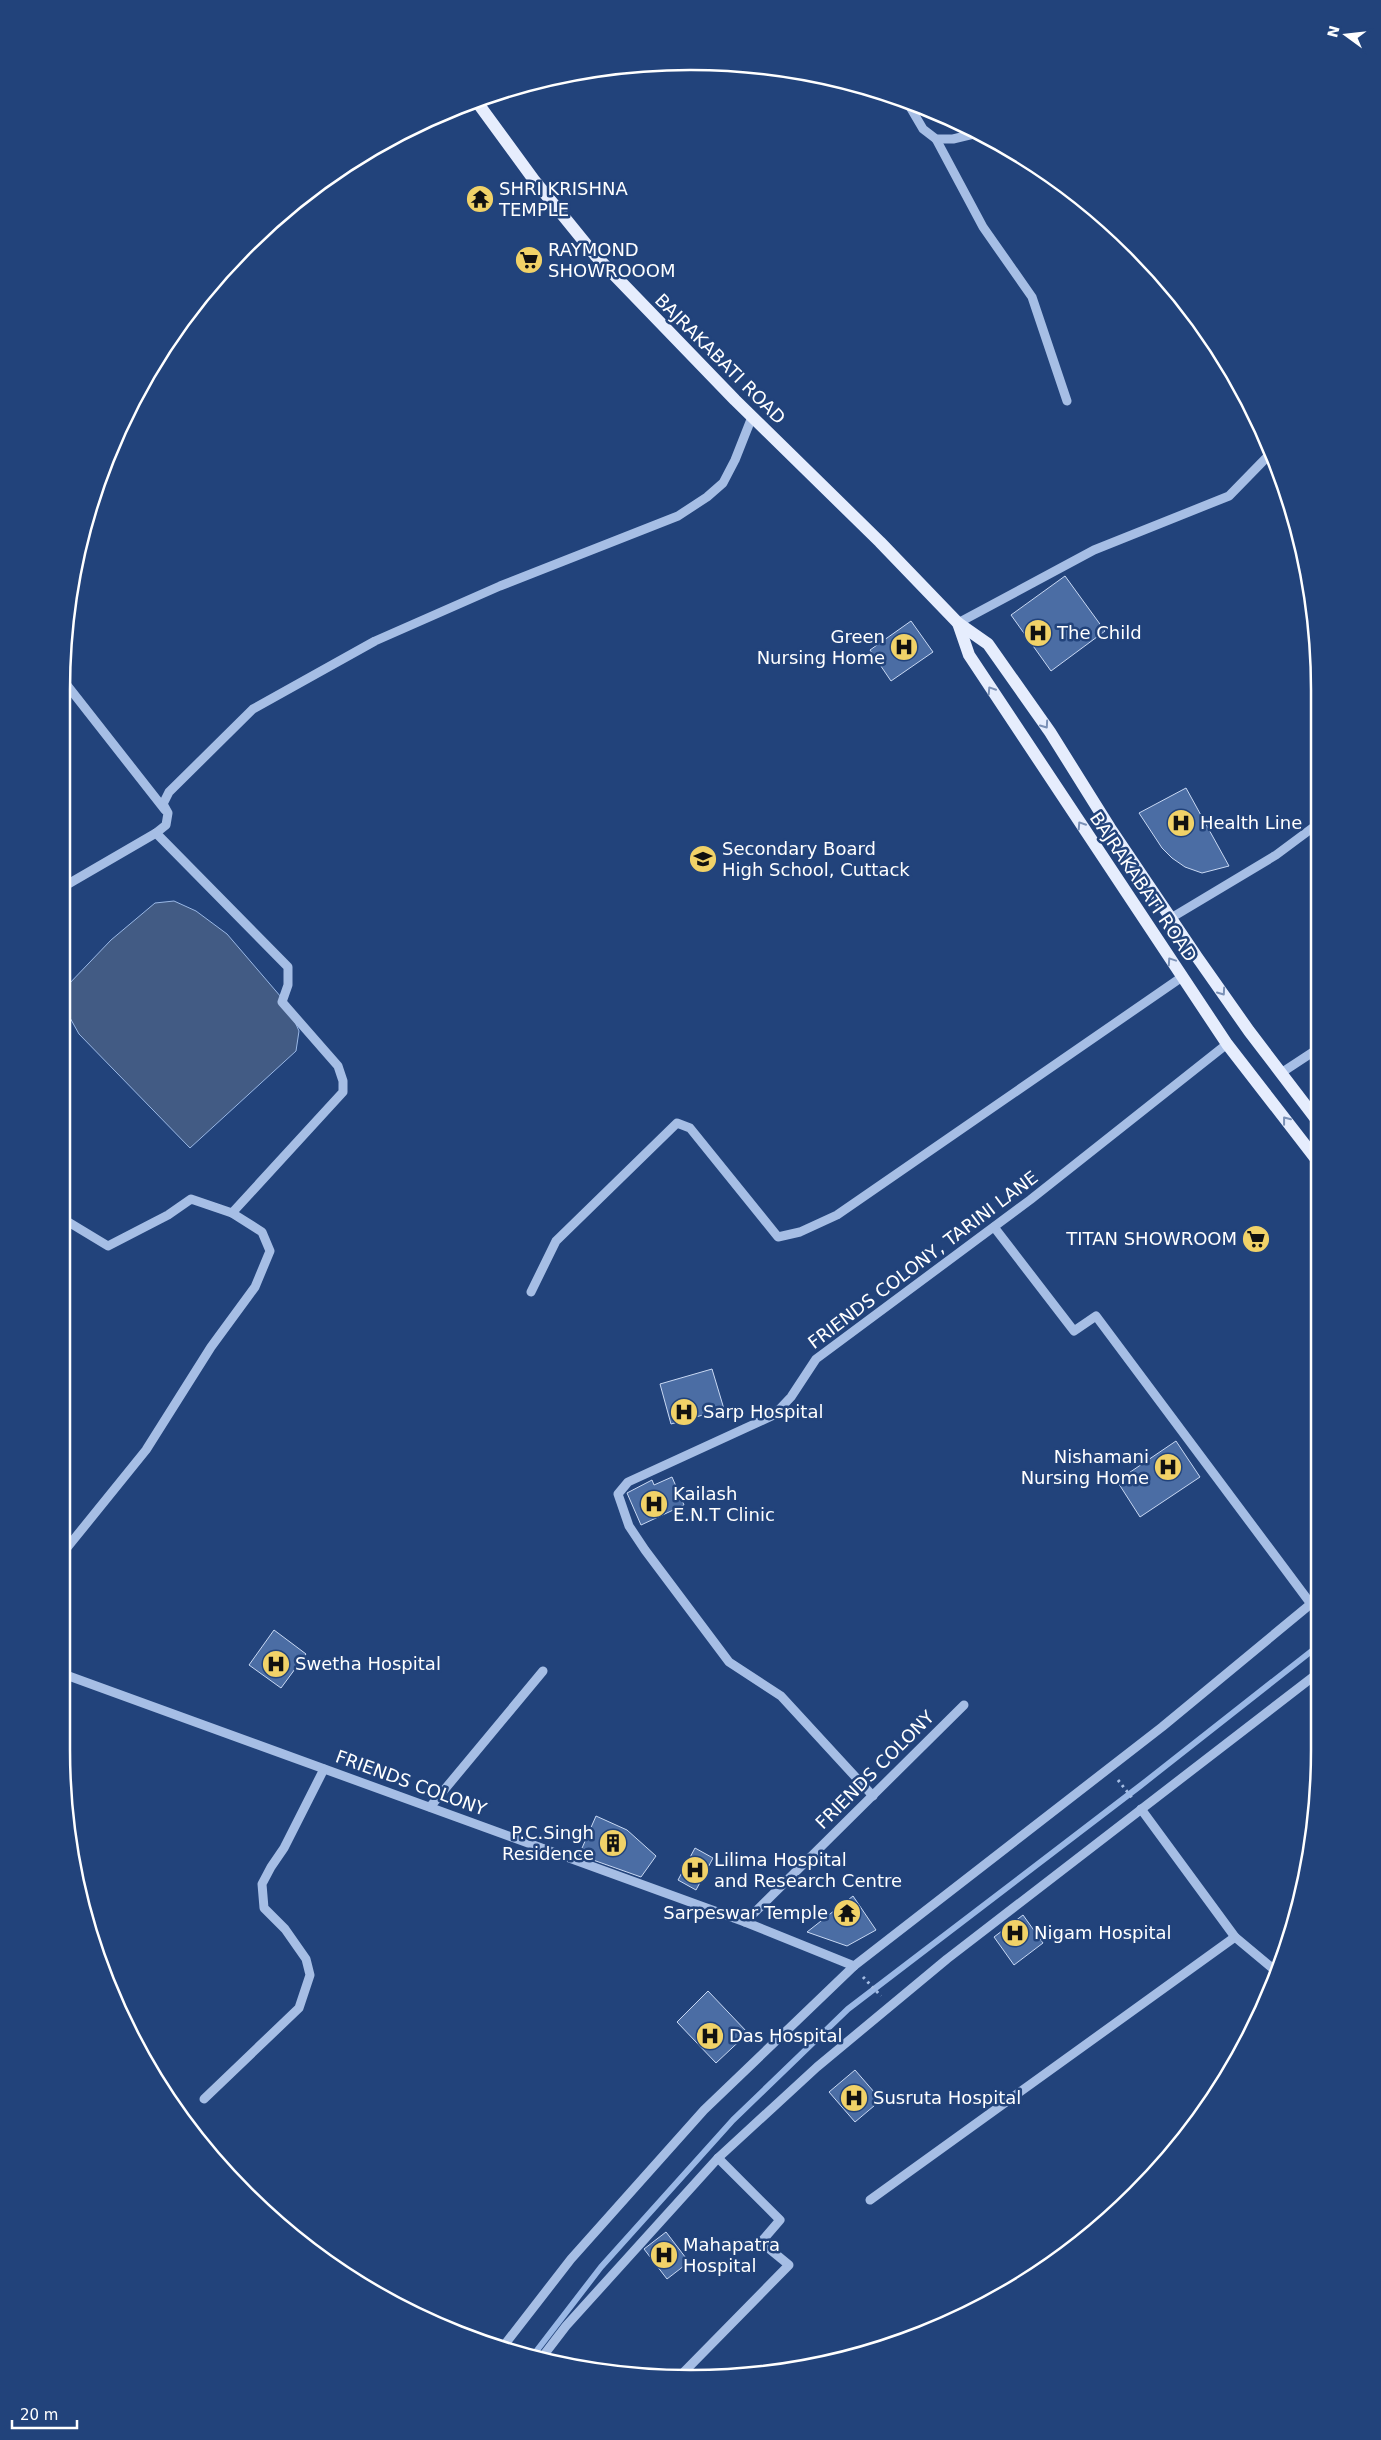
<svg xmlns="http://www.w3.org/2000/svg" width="1381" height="2440" font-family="'DejaVu Sans',sans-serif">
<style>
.water{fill:#425b84;stroke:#9ab8e6}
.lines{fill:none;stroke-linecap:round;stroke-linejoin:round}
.stream{stroke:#9ab8e6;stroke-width:6}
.building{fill:#4b6da4;stroke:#c9d9f4}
.path{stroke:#a6bee5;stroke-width:3;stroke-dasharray:2.5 4;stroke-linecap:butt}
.minor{stroke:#a6bee5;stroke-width:9}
.major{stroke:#e6edfd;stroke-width:12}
.oneway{stroke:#7a90b6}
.labels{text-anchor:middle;stroke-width:5;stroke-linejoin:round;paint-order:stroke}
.poi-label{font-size:18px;fill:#fff;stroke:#22437b;text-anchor:start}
.street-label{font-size:18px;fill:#fff;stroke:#22437b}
.rim{fill:none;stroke:#fff;stroke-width:2.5}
</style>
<rect width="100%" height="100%" fill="#22437b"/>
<!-- water -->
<polygon class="water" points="174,901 196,911 227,934 287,1004 299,1031 296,1051 190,1148 79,1034 64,1007 67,986 111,940 155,903"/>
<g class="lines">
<!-- stream -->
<polyline class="stream" points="531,2358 601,2267 733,2120 848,2009 1140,1786 1318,1646"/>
</g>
<!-- building -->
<g class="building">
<polygon points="1065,576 1105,631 1051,671 1011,615"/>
<polygon points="911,621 933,652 891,681 870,650"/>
<polygon points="1186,788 1229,866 1202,873 1185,867 1172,858 1162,848 1139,813"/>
<polygon points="712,1369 724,1409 671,1424 660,1384"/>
<polygon points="1176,1441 1200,1477 1140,1517 1117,1481"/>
<polygon points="672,1477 684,1505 641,1525 627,1493 652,1480 654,1485"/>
<polygon points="274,1630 306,1654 281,1688 249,1665"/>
<polygon points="596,1816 627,1830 656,1856 641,1877 579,1855"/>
<polygon points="695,1848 713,1858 696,1890 678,1880"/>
<polygon points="853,1896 876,1930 847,1946 807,1932"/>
<polygon points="1023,1915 1043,1943 1014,1965 994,1937"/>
<polygon points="708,1991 748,2033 716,2063 677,2022"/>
<polygon points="855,2070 881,2100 855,2122 829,2092"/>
<polygon points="666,2232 689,2262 667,2279 644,2249"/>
</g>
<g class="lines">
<!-- path -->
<g class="path">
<polyline points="1118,1780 1133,1799"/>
<polyline points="863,1977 881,1996"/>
</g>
<!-- minor -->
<g class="minor">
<polyline points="906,100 923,129 936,139 953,139 978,133"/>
<polyline points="936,139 983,227 1032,297 1067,401"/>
<polyline points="958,623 1094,550 1229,496 1270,454"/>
<polyline points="63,680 165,810"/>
<polyline points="156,833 288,967 288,985 282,1002 338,1066 343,1081 343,1092 232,1213"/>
<polyline points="63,887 156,833 166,825 168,813 163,804 169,792 253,709 375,641 500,586 678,516 707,497 723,483 735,460 752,417"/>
<polyline points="1171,918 1276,855 1315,826"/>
<polyline points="1281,1073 1316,1050"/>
<polyline points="65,1220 108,1246 168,1215 191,1199 232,1213 262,1232 270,1251 255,1287 211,1347 146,1450 66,1549"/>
<polyline points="994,1227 1074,1331 1096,1316 1311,1604"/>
<polyline points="531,1292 556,1241 677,1123 690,1128 778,1237 800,1232 837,1215 1182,977"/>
<polyline points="66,1675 745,1922 854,1966"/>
<polyline points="873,1796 781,1696 729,1662 645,1550 629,1526 618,1494 628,1482 774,1415 791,1397 816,1359 1030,1200 1227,1044"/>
<polyline points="430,1807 543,1671"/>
<polyline points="1141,1809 1235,1937 1277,1972"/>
<polyline points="745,1922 964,1705"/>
<polyline points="204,2099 299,2008 310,1975 306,1959 285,1929 264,1908 262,1884 271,1867 284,1848 324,1769"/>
<polyline points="870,2200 1235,1937"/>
<polyline points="502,2348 571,2259 704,2110 854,1966 1162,1727 1318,1598"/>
<polyline points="540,2360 566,2326 718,2158 817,2067 947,1959 1318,1673"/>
<polyline points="680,2376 789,2265 761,2242 780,2220 718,2158"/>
</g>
<!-- major -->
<g class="major">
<polyline points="477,102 534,180 595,255 735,400 880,542 958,623 988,644 1050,732 1110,828 1197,957 1249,1031 1316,1119"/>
<polyline points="958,623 969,655 1227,1044 1316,1159"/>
</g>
</g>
<!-- one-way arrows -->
<defs><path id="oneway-chevron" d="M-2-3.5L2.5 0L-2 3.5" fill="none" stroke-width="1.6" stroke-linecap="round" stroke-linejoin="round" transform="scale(1.25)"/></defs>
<g class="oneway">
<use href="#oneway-chevron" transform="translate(991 690) rotate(-123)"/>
<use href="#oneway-chevron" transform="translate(1045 725) rotate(55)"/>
<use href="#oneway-chevron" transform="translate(1081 825) rotate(-123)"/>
<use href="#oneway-chevron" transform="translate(1171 961) rotate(-124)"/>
<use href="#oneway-chevron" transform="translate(1222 992) rotate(55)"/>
<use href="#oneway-chevron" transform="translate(1286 1120) rotate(-128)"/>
</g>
<!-- icons -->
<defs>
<symbol id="temple-disc" viewBox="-11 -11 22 22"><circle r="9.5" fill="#f1d268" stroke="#22437b"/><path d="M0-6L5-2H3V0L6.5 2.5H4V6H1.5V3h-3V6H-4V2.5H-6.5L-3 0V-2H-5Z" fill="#111"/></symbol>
<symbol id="supermarket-disc" viewBox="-11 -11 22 22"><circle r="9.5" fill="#f1d268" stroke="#22437b"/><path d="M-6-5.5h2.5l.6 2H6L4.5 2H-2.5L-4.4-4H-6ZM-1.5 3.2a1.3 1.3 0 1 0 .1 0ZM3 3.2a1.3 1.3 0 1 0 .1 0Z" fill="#111"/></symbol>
<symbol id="hospital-disc" viewBox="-11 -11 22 22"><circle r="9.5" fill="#f1d268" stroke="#22437b"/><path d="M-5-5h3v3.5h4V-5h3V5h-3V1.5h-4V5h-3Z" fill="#111"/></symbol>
<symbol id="school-disc" viewBox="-11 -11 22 22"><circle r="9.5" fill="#f1d268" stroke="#22437b"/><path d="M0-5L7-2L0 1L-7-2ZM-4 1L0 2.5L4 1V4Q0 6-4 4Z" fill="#111"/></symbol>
<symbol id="building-disc" viewBox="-11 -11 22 22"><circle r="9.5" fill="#f1d268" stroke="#22437b"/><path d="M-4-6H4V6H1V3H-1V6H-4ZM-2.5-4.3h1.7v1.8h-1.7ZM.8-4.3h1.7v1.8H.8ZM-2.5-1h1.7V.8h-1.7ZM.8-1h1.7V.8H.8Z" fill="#111"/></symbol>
</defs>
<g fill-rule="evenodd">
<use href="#temple-disc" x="464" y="183" width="32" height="32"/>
<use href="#supermarket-disc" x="513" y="244" width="32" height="32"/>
<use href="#hospital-disc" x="1022" y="617" width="32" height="32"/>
<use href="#hospital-disc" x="888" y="631" width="32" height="32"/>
<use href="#hospital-disc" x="1165" y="807" width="32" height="32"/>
<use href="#school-disc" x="687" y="843" width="32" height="32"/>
<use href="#supermarket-disc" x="1240" y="1223" width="32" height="32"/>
<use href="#hospital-disc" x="668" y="1396" width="32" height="32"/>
<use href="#hospital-disc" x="1152" y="1451" width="32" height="32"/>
<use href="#hospital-disc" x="638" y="1488" width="32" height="32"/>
<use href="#hospital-disc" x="260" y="1648" width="32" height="32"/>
<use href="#building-disc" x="597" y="1827" width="32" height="32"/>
<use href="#hospital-disc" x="679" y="1854" width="32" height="32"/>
<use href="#temple-disc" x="831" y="1897" width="32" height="32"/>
<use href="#hospital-disc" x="999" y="1917" width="32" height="32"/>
<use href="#hospital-disc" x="694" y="2020" width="32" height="32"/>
<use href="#hospital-disc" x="838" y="2082" width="32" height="32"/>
<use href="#hospital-disc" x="648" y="2239" width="32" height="32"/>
</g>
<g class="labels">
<!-- poi labels -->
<g class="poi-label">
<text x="499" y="195">SHRI KRISHNA<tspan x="499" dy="21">TEMPLE</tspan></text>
<text x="548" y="256">RAYMOND<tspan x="548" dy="21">SHOWROOOM</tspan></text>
<text x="1057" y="639">The Child</text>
<text x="885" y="643" text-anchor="end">Green<tspan x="885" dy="21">Nursing Home</tspan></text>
<text x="1200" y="829">Health Line</text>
<text x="722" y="855">Secondary Board<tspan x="722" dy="21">High School, Cuttack</tspan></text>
<text x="1237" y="1245" text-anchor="end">TITAN SHOWROOM</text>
<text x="703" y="1418">Sarp Hospital</text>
<text x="1149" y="1463" text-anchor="end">Nishamani<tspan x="1149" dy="21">Nursing Home</tspan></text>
<text x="673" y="1500">Kailash<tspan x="673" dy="21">E.N.T Clinic</tspan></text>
<text x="295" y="1670">Swetha Hospital</text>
<text x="594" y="1839" text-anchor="end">P.C.Singh<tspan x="594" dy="21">Residence</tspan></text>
<text x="714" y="1866">Lilima Hospital<tspan x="714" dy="21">and Research Centre</tspan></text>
<text x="828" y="1919" text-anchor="end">Sarpeswar Temple</text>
<text x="1034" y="1939">Nigam Hospital</text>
<text x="729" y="2042">Das Hospital</text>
<text x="873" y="2104">Susruta Hospital</text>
<text x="683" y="2251">Mahapatra<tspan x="683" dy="21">Hospital</tspan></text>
</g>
<!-- street labels -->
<g class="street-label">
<text transform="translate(720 359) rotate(45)" y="6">BAJRAKABATI ROAD</text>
<text transform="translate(1143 887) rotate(56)" y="6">BAJRAKABATI ROAD</text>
<text transform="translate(923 1260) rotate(-37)" y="6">FRIENDS COLONY, TARINI LANE</text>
<text transform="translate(875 1770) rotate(-45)" y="6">FRIENDS COLONY</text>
<text transform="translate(411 1783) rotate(20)" y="6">FRIENDS COLONY</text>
</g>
</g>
<!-- crop -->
<path d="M0 0H1381V2440H0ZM690 70H691A620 620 0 0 1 1311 690V1750A620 620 0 0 1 691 2370H690A620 620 0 0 1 70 1750V690A620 620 0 0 1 690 70Z" fill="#22437b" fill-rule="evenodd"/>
<path class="rim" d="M690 70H691A620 620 0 0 1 1311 690V1750A620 620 0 0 1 691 2370H690A620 620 0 0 1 70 1750V690A620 620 0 0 1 690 70Z"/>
<!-- north arrow -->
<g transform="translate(1346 35) rotate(285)" stroke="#22437b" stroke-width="4" paint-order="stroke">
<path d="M0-4L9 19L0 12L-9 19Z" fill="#ffffff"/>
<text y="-8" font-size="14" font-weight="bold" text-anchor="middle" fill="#ffffff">N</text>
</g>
<!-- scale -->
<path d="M12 2420v8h65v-8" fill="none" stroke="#ffffff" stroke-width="2.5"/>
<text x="20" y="2420" font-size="15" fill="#ffffff" stroke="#22437b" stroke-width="4" paint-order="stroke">20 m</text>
</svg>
